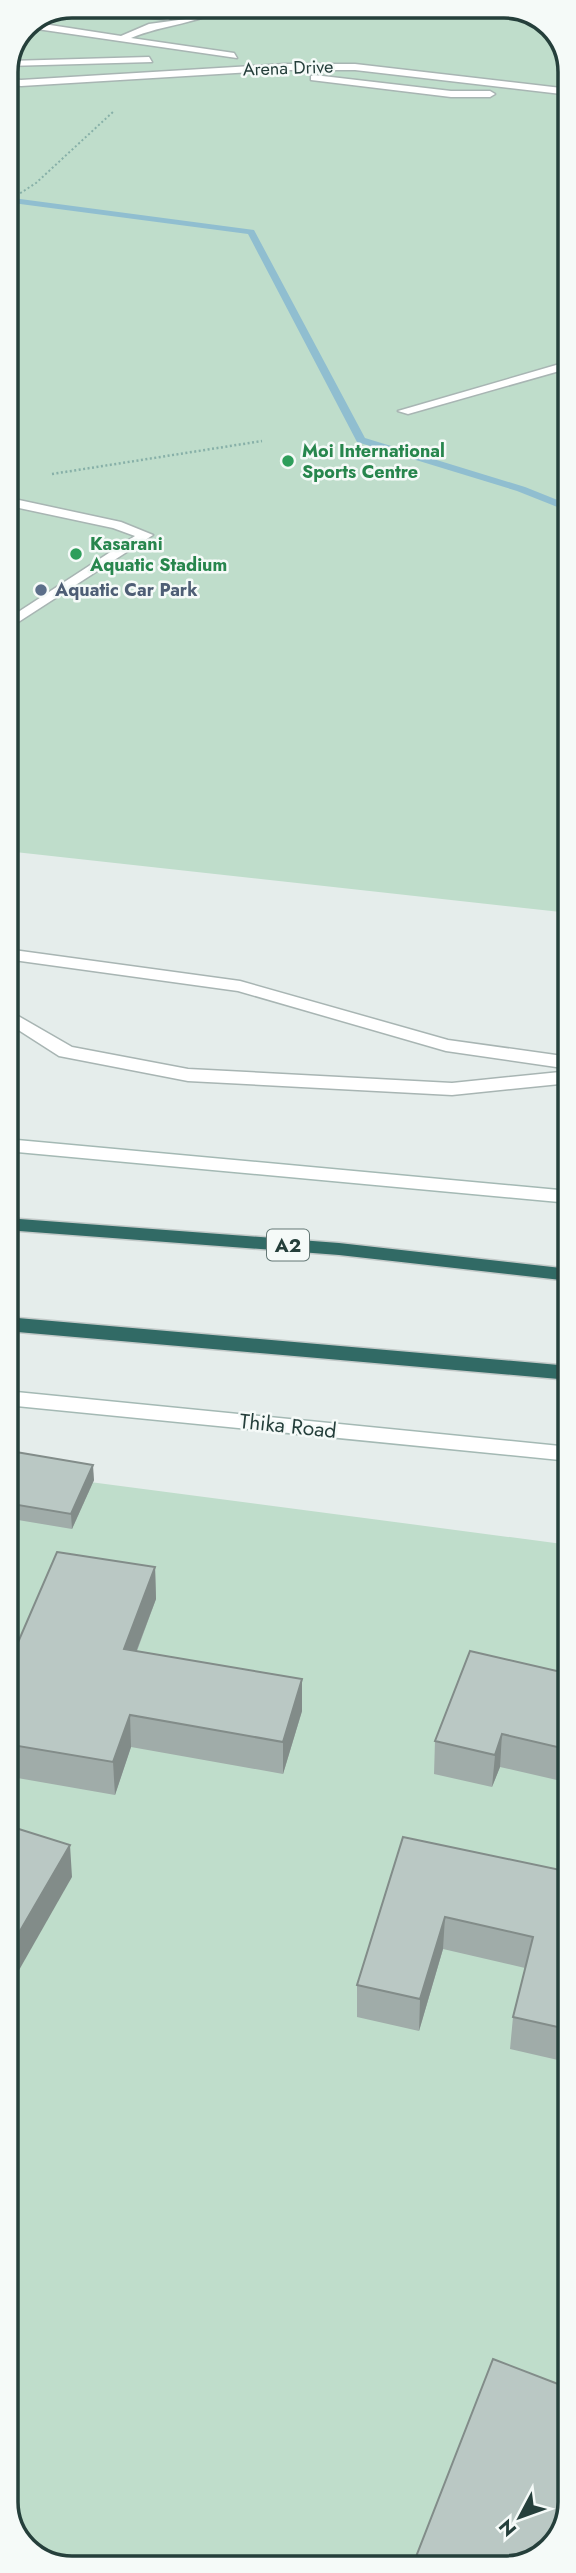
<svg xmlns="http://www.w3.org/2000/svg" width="576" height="2573" font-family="Jost,sans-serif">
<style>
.green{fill:#bfddcb}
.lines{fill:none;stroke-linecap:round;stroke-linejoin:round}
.stream{fill:#90bed0;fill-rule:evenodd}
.lane-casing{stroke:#a8b5b3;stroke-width:3}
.street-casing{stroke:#a8b5b3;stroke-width:3}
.secondary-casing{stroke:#a4b9b4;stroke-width:3}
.highway-casing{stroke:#c2c9c8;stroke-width:3}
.path-far1{stroke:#87b0a8;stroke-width:2;stroke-dasharray:2 2.5;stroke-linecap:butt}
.path{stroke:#87b0a8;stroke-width:2.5;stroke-dasharray:2 2.5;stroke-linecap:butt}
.lane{fill:#fff;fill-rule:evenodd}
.street{fill:#fff;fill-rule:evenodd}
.secondary{fill:#fff;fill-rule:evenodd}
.highway{fill:#316a65;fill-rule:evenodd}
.wall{fill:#a0aca9}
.shaded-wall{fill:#828c89}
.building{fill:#bac8c4;stroke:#828c89;stroke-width:2}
.leisure-dot{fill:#2e9e5b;stroke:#f5faf8;stroke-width:2.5}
.service-dot{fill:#5c6f8a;stroke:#f5faf8;stroke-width:2.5}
.labels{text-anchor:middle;stroke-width:5;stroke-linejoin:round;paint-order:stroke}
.far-street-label{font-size:18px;fill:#253f3b;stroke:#f5faf8}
.far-leisure-label{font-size:18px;font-weight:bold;fill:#27864d;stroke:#f5faf8;text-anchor:start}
.far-service-label{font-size:18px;font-weight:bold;fill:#4e5e75;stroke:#f5faf8;text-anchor:start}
.shield{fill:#f5faf8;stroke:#637774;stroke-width:2}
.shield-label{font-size:19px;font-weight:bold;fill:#253f3b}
.street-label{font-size:21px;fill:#253f3b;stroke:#f5faf8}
.rim{fill:none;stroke:#253f3b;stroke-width:3.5}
</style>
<rect width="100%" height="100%" fill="#e5edeb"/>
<!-- green -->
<g class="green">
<polygon points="72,5 513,6 548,22 570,59 570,913 6,851 5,71 25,24"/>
<polygon points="6,1471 570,1545 571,2502 517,2567 63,2567 25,2549 6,2514"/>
</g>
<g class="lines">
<!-- stream -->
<polygon class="stream" points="5,197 254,230 365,438 525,487 570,505 570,512 517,491 357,442 248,234 5,202"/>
<defs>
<g id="lane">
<polygon points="78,5 168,16 172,18 168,20 81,9"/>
<path d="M219,5H231C200,24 164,24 131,38L234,53L237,58L37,29L22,32L24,27L37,23L121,36L149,24L186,19Z"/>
<polygon points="570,361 570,368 408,414 398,411"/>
<polygon points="5,497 121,522 153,535 6,630 6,620 135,536 113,528 5,505"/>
</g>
<g id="street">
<polygon points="149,57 152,62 7,66 9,61"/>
<polygon points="285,64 355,64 570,89 570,95 355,70 285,70 21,86 5,84 5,78 21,80"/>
<polygon points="314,75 451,91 490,91 495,94 490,97 451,97 311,80 311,76"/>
<polygon points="6,949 240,981 448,1040 570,1057 570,1069 446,1051 238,991 6,959"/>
<polygon points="6,1009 72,1047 188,1069 452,1083 570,1071 570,1083 452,1095 188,1081 59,1056 6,1022"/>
</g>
<g id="secondary">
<polygon points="6,1139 570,1191 570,1203 6,1151"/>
<polygon points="6,1391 570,1447 570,1461 6,1405"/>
</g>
<g id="highway">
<polygon points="6,1218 339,1243 570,1269 570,1281 339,1255 6,1230"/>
<polygon points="6,1317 570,1366 570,1380 6,1331"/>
</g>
</defs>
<!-- lane casing -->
<use href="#lane" class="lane-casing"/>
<!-- street casing -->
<use href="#street" class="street-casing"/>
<!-- secondary casing -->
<use href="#secondary" class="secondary-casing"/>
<!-- highway casing -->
<use href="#highway" class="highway-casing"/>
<!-- path-far1 -->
<polyline class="path-far1" points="5,203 36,183 114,111"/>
<!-- path -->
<polyline class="path" points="52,474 262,441"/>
<!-- lane -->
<use href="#lane" class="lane"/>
<!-- street -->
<use href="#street" class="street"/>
<!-- secondary -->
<use href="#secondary" class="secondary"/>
<!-- highway -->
<use href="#highway" class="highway"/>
</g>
<!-- wall -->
<g class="wall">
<polygon points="6,1471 94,1480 72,1529 6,1518"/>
<polygon points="155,1567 156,1599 137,1651 302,1711 283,1774 131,1747 115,1795 6,1776 6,1670"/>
<polygon points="570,1674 570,1783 500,1767 492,1787 434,1774 435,1741"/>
<polygon points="403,1837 570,1872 571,2063 510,2049 513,2017 525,1968 443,1949 419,2031 357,2017 357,1985"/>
</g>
<!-- shaded-wall -->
<g class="shaded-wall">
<polygon points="93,1465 94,1480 72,1529 71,1514"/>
<polygon points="155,1567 156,1599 125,1681 124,1649"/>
<polygon points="302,1679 302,1711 283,1774 283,1742"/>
<polygon points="130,1715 131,1747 115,1795 113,1762"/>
<polygon points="502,1734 500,1767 492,1787 495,1755"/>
<polygon points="70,1845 72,1877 6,1993 6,1955"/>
<polygon points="445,1917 443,1949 419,2031 420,1999"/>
</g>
<!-- building -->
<g class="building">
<polygon points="16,1452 93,1465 71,1514 6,1503 6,1471"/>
<polygon points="57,1552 155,1567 124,1649 302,1679 283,1742 130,1715 113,1762 6,1744 6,1670"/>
<polygon points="470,1651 570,1674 570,1750 502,1734 495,1755 435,1741"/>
<polygon points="6,1825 70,1845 6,1955"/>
<polygon points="403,1837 570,1872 571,2030 513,2017 533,1937 445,1917 420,1999 357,1985"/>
<polygon points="493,2359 571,2389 571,2502 555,2545 517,2567 412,2567"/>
</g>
<!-- markers -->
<g class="leisure-dot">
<circle cx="288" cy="461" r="7"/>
<circle cx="76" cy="554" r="7"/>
</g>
<circle class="service-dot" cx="41" cy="590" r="7"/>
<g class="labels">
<!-- far-street labels -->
<g class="far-street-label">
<text transform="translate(288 68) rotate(-2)" y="6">Arena Drive</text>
</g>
<!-- far-leisure labels -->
<g class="far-leisure-label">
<text x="302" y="457">Moi International<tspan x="302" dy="21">Sports Centre</tspan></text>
<text x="90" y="550">Kasarani<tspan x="90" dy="21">Aquatic Stadium</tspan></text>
</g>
<!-- far-service labels -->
<g class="far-service-label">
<text x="55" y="596">Aquatic Car Park</text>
</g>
<!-- shield labels -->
<rect class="shield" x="267" y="1229.5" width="42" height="31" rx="5"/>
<g class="shield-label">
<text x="288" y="1252">A2</text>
</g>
<!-- street labels -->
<g class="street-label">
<text transform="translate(288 1426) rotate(6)" y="7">Thika Road</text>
</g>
</g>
<!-- crop -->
<path d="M0 0H576V2573H0ZM72 18H504A54 54 0 0 1 558 72V2502A54 54 0 0 1 504 2556H72A54 54 0 0 1 18 2502V72A54 54 0 0 1 72 18Z" fill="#f5faf8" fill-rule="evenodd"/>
<path class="rim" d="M72 18H504A54 54 0 0 1 558 72V2502A54 54 0 0 1 504 2556H72A54 54 0 0 1 18 2502V72A54 54 0 0 1 72 18Z"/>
<!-- north arrow -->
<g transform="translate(520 2517) rotate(229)" stroke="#f5faf8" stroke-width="5" paint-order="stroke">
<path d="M0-5L12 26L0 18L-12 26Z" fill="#253f3b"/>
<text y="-10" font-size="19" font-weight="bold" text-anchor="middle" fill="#253f3b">N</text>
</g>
</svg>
